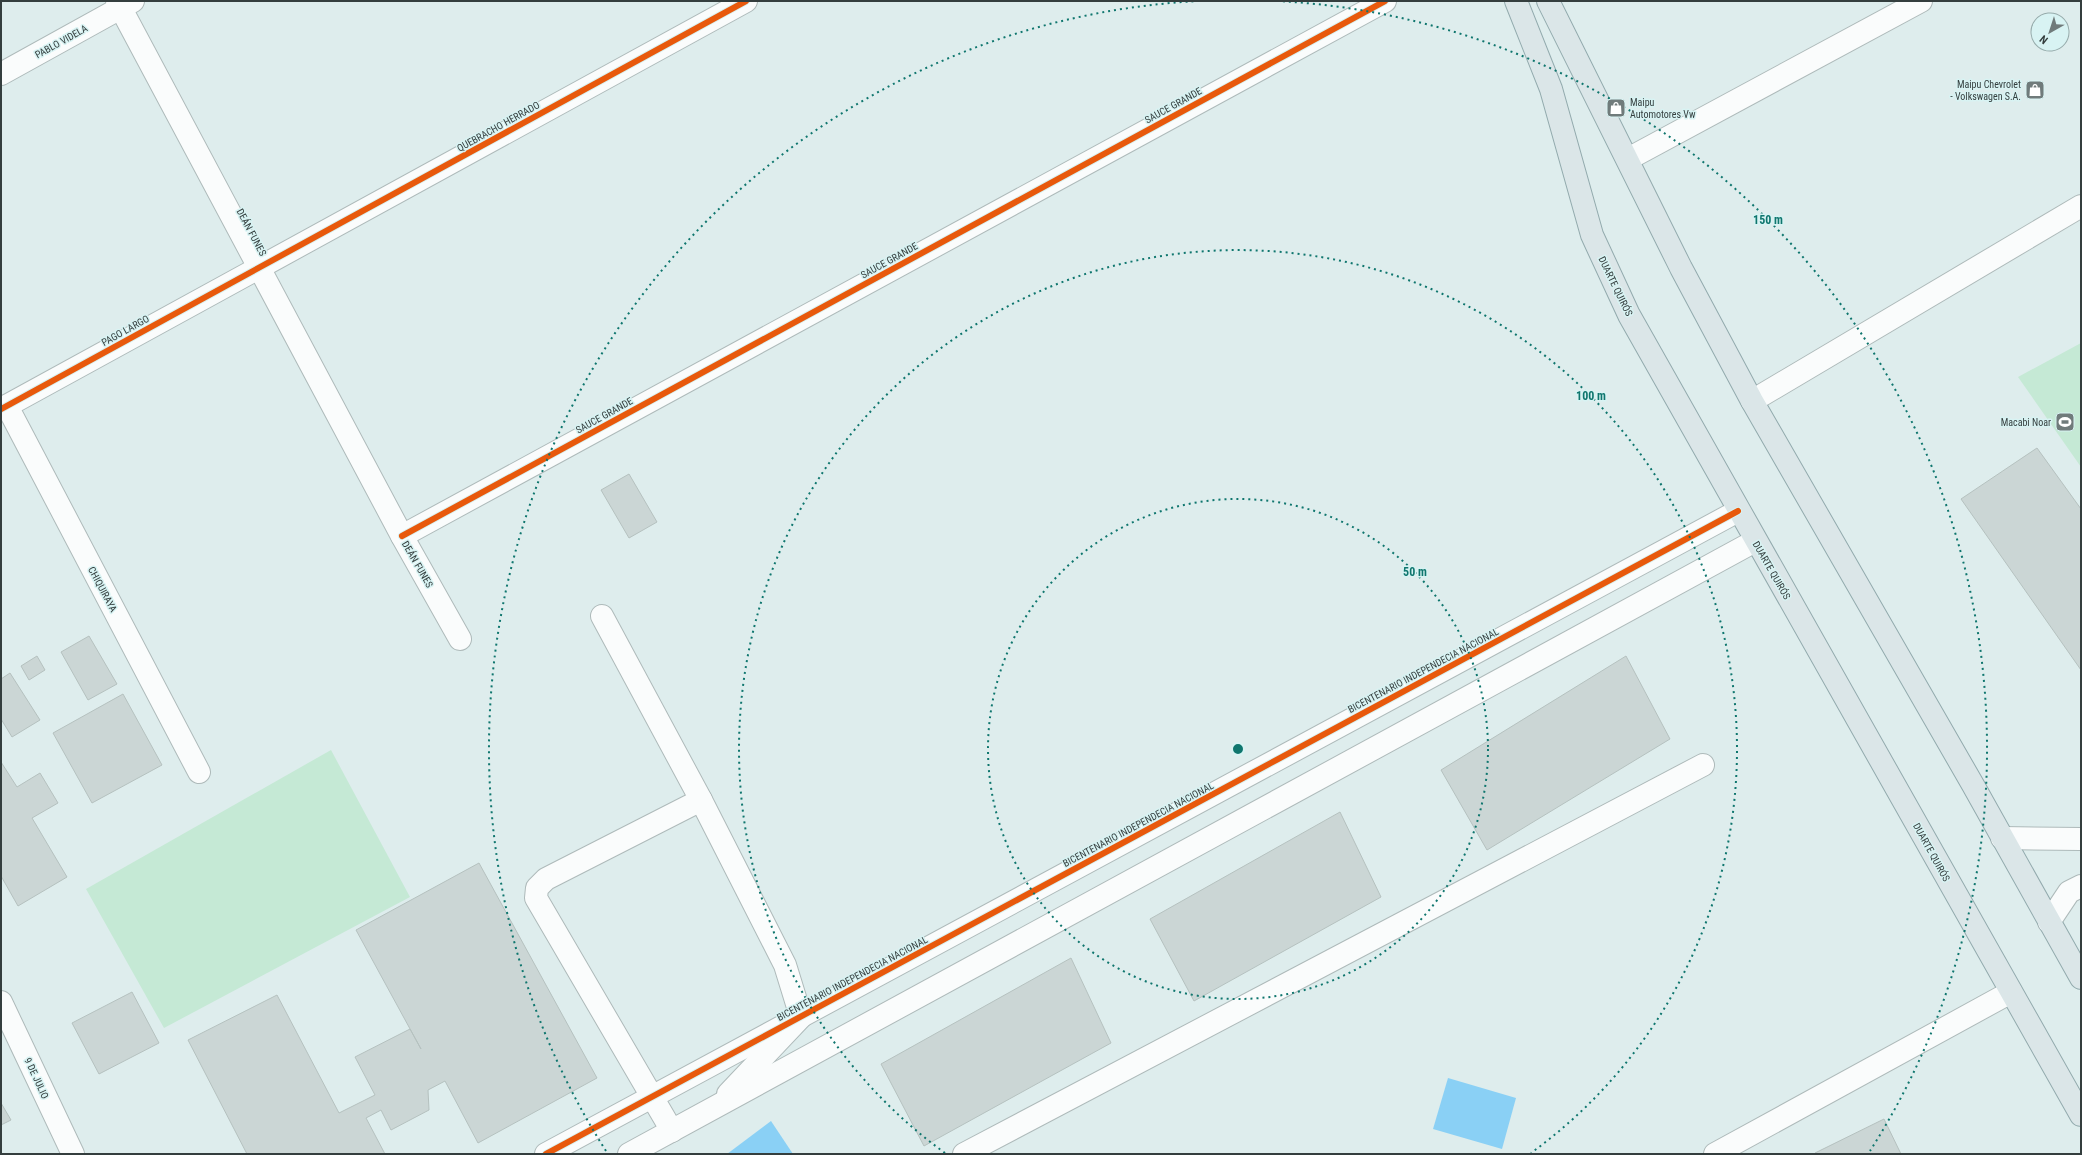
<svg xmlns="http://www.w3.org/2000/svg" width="2082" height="1155" font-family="'Roboto Condensed',sans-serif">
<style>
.green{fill:#c5e9d5}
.water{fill:#8ad0f5}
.building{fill:#cbd6d5;stroke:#b5c1bf}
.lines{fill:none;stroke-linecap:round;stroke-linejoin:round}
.minor-casing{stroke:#aebaba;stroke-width:24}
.major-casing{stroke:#92aaad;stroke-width:24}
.minor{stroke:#fafcfc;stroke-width:22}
.major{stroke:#dbe6e8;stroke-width:22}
.cycleway-casing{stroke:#d8f3f3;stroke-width:8}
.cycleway{stroke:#e8590c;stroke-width:6}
.ring{fill:none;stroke:#0f766e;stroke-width:2;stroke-dasharray:2 4}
.labels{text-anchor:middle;stroke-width:3;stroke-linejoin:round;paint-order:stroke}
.street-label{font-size:10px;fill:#343e3e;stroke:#d8f3f3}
.poi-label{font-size:10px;fill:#343e3e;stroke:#d8f3f3;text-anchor:end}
.centre{fill:#0f766e;stroke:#d8f3f3;stroke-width:2}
.ring-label{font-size:12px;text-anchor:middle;font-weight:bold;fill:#0f766e;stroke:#d8f3f3;stroke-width:3;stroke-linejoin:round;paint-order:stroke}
</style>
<rect width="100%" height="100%" fill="#deeded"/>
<!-- green -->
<g class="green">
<polygon points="2081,343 2081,467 2018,377"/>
<polygon points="331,750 410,897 164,1028 86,889"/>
</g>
<!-- water -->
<g class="water">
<polygon points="1448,1078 1516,1098 1502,1149 1433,1129"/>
<polygon points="771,1121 793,1154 727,1154"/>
</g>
<!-- building -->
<g class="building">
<polygon points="2037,448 2081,509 2081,670 1961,499"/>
<polygon points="629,474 657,522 629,538 601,490"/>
<polygon points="89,636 117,684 88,700 61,652"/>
<polygon points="37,656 45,670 29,680 21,666"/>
<polygon points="1626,656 1670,739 1487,850 1441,770"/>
<polygon points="10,673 40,720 12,737 1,719 1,679"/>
<polygon points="123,694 162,765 92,803 53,733"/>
<polygon points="1,762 17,787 40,773 58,803 32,818 67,877 18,906 1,876"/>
<polygon points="1340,812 1381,897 1194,1001 1150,919"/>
<polygon points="479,863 597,1078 478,1143 445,1081 428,1090 429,1110 391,1130 381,1110 366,1118 385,1154 247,1154 188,1040 277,995 339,1113 375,1095 355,1057 410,1029 421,1049 356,930"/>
<polygon points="1071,958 1111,1043 924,1146 881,1064"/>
<polygon points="132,992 159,1043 99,1074 72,1023"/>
<polygon points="1,1103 11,1120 1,1125"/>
<polygon points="1884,1119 1901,1154 1816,1154 1815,1153"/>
</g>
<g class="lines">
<defs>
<g id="minor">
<polyline points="117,1 402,536 460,639"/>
<polyline points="1,74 133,1"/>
<polyline points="1628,159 1921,1"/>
<polyline points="1752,401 2081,206"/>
<polyline points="7,406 199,772"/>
<polyline points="1,409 746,1"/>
<polyline points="402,536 1385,1"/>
<polyline points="602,616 701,800 785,965 801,1017 728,1094"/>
<polyline points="2002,838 2081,839"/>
<polyline points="2049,922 2069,892 2081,886"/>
<polyline points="1,1002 73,1154"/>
<polyline points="672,1131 536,898 537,888 546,879 701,800"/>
<polyline points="546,1154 1738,511"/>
<polyline points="629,1154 1755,541"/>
<polyline points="964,1154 1703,765"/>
<polyline points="1715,1154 2011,992"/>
</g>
<g id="major">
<polyline points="1516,1 1551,89 1592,235 1629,315 2081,1115"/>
<polyline points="1548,1 1681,268 1752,401 1973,785 2081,978"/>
</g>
</defs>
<!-- minor casing -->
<use href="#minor" class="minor-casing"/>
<!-- major casing -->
<use href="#major" class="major-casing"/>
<!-- minor -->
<use href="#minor" class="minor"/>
<!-- major -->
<use href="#major" class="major"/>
<defs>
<g id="cycleway">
<polyline points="1,409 746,1"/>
<polyline points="402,536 1385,1"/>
<polyline points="546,1154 1738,511"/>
</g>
</defs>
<!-- cycleway casing -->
<use href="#cycleway" class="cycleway-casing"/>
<!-- cycleway -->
<use href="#cycleway" class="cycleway"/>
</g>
<!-- distance rings -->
<g class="ring">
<circle cx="1238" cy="749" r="250"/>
<path d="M945 1153A499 499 0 1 1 1531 1153"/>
<path d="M606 1151A749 749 0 0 1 1199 1M1277 1A749 749 0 0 1 1870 1151"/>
</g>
<!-- icons -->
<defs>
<symbol id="shop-square" viewBox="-11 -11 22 22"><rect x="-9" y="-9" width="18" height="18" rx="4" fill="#707b7b" stroke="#d8f3f3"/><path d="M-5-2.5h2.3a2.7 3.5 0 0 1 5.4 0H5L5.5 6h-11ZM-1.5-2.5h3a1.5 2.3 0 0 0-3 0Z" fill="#fff"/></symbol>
<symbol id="stadium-square" viewBox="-11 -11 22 22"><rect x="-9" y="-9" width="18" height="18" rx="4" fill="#707b7b" stroke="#d8f3f3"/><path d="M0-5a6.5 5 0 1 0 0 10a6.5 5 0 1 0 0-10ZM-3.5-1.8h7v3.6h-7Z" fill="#fff"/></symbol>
</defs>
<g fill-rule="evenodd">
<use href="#shop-square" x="2024" y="79" width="22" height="22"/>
<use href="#shop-square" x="1605" y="97" width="22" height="22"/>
<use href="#stadium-square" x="2054" y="411" width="22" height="22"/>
</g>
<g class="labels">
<!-- street labels -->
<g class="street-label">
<text transform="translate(61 41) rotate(-29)" y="4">PABLO VIDELA</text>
<text transform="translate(1173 105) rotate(-29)" y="4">SAUCE GRANDE</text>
<text transform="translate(498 126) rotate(-29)" y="4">QUEBRACHO HERRADO</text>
<text transform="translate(252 232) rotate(62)" y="4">DEÁN FUNES</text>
<text transform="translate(889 260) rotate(-29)" y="4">SAUCE GRANDE</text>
<text transform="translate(1616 286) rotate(64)" y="4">DUARTE QUIRÓS</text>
<text transform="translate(125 330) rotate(-29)" y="4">PAGO LARGO</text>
<text transform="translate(604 415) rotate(-29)" y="4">SAUCE GRANDE</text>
<text transform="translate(418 564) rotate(60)" y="4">DEÁN FUNES</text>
<text transform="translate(1772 570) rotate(60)" y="4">DUARTE QUIRÓS</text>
<text transform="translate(103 589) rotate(62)" y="4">CHIQUIRAYA</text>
<text transform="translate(1423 670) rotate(-28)" y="4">BICENTENARIO INDEPENDECIA NACIONAL</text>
<text transform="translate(1138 824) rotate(-28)" y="4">BICENTENARIO INDEPENDECIA NACIONAL</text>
<text transform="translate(1932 852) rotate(61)" y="4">DUARTE QUIRÓS</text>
<text transform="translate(852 978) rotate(-28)" y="4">BICENTENARIO INDEPENDECIA NACIONAL</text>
<text transform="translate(37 1078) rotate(65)" y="4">9 DE JULIO</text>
</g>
<!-- poi labels -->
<g class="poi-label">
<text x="2021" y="88">Maipu Chevrolet<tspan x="2021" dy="12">- Volkswagen S.A.</tspan></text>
<text x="1630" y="106" text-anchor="start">Maipu<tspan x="1630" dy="12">Automotores Vw</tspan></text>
<text x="2051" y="426">Macabi Noar</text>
</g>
</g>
<circle cx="1238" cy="749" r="6" class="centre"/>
<g class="ring-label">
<text x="1768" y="224">150 m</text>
<text x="1591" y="400">100 m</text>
<text x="1415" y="576">50 m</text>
</g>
<!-- border -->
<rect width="2082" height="1155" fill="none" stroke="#343e3e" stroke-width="4"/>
<!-- north arrow -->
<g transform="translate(2050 32) rotate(219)"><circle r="19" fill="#d8f3f3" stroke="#96abab"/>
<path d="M0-3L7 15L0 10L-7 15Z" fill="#707b7b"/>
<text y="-6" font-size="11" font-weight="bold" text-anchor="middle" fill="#343e3e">N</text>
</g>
</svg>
